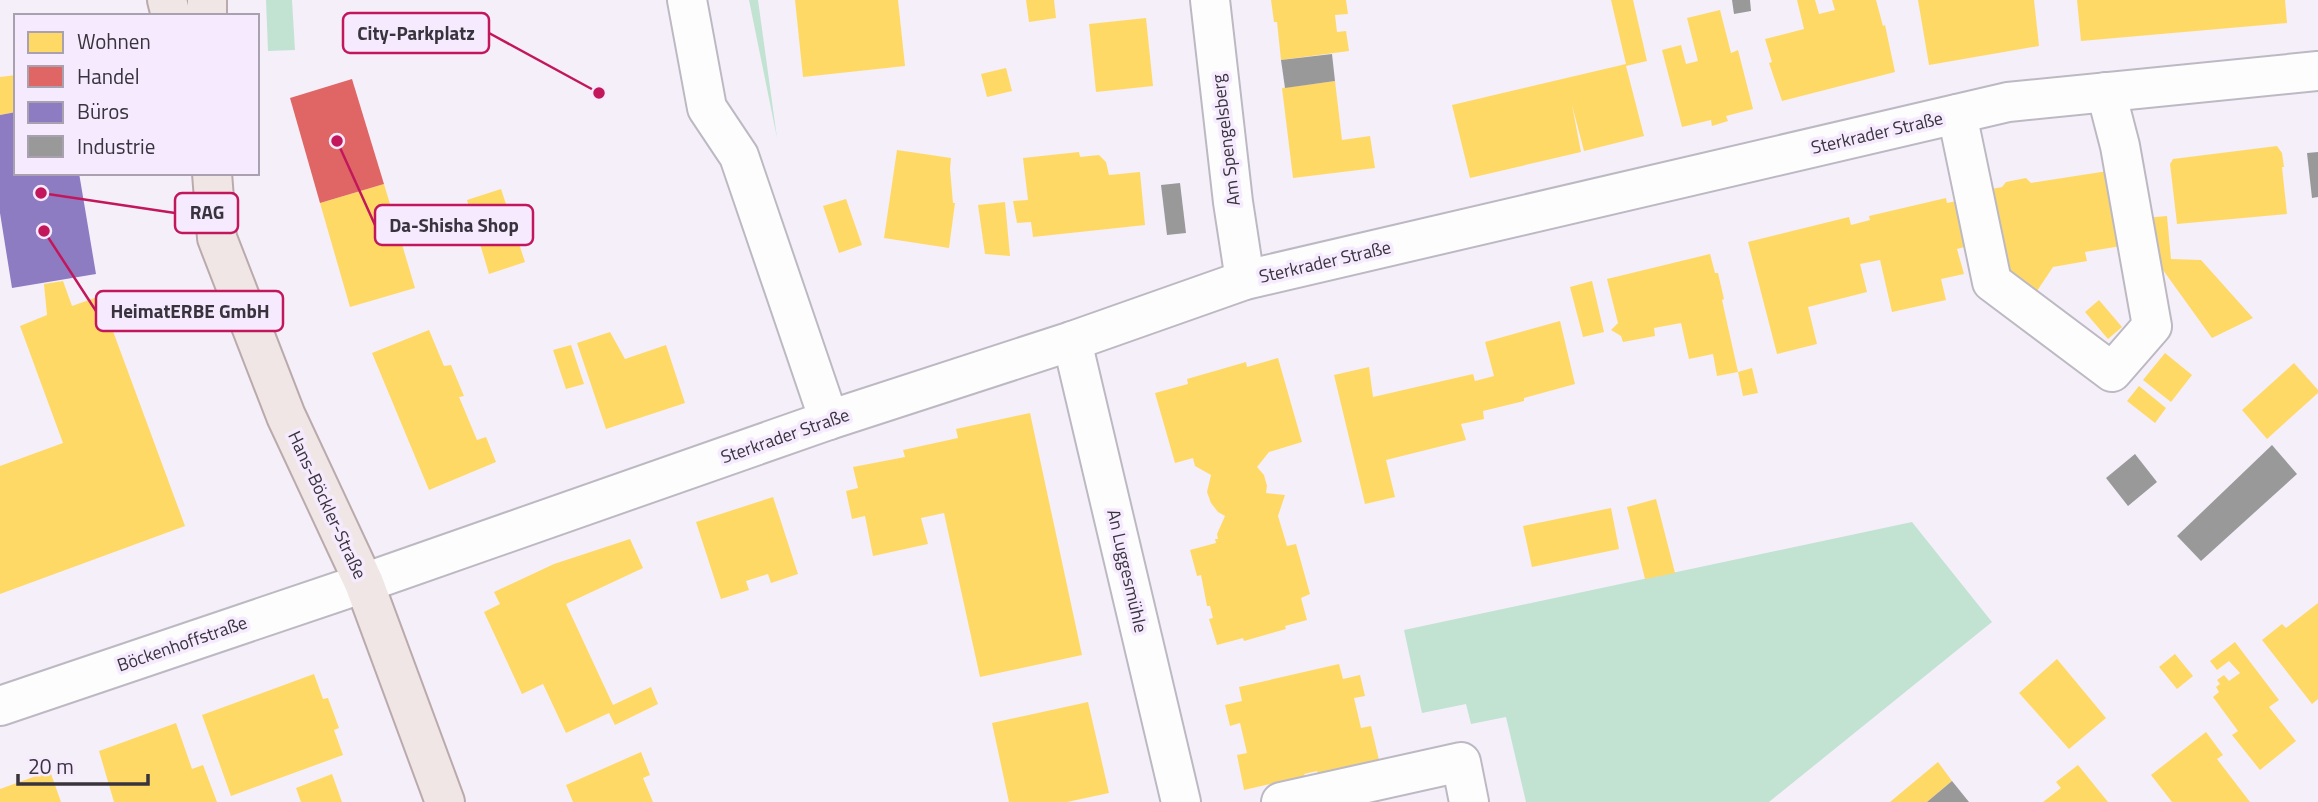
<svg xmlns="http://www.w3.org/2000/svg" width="2318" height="802" font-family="'Titillium Web',sans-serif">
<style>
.green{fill:#c2e3d2}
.homes{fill:#ffd966}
.shops{fill:#e06666}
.offices{fill:#8e7cc3}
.industry{fill:#999}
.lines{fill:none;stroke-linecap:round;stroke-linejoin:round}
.minor-casing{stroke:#bdb9c2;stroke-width:42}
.major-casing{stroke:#bbaaab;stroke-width:42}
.minor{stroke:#fefdfe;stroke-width:38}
.major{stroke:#efe6e5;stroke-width:38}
.labels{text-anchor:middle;stroke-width:7;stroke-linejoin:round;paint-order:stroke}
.street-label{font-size:18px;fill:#38333c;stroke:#f6ebfe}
.leader{fill:none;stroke:#c2185b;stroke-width:2.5}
.callout-dot{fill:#c2185b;stroke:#f6ebfe;stroke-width:2.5}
.callout{fill:#f6ebfe;stroke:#c2185b;stroke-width:2.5}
.callout-label{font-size:19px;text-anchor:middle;font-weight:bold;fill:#38333c}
</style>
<rect width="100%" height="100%" fill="#f5effa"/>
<!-- green -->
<g class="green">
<polygon points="266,0 292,0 295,50 268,51"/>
<polygon points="749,0 758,0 777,138"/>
<polygon points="1912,522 1992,622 1769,802 1526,802 1506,717 1471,724 1466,704 1422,713 1404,630"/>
</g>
<!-- homes -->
<g class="homes">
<polygon points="795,0 898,0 905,66 803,77"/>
<polygon points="1026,0 1054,0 1056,18 1029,22"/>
<polygon points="1271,0 1346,0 1348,14 1335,15 1337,32 1346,31 1349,51 1281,60 1277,22 1274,22"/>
<polygon points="1611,0 1633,0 1647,61 1626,66 1644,136 1584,151 1572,105 1581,152 1470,178 1452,105 1626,64"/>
<polygon points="1797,0 1815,0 1819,14 1835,10 1832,0 1876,0 1883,26 1885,25 1895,72 1782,101 1769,63 1772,62 1765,39 1804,29"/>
<polygon points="1918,0 2034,0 2039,46 1929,65"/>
<polygon points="2077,0 2285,0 2287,23 2081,41"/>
<polygon points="1720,10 1731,53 1738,50 1753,109 1726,116 1728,121 1712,126 1711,120 1682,127 1662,50 1681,45 1686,64 1698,61 1687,18"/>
<polygon points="1146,18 1153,86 1096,92 1089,24"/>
<polygon points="1006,68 1012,91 987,97 981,74"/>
<polygon points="16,75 16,112 0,115 0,77"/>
<polygon points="1335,81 1342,140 1370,136 1375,168 1293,178 1282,88"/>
<polygon points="2277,146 2282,153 2284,167 2282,167 2287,214 2177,224 2170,164 2173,159"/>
<polygon points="897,150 951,158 950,169 953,203 955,203 949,248 884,238"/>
<polygon points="1079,152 1080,157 1099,155 1106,162 1109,175 1140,172 1145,225 1033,237 1031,222 1017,223 1013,201 1028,200 1023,158"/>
<polygon points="2114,170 2127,245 2085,252 2087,261 2053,267 2035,294 2008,275 1986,190 2002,187 2006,182 2026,178 2031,183"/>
<polygon points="384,184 415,288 350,307 320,203"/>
<polygon points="501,189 525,262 489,274 467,200"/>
<polygon points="1946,198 1947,203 1966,199 1976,244 1957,249 1964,274 1941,279 1946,300 1892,312 1880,260 1860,264 1867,292 1808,307 1817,344 1777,354 1748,242 1849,217 1851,225 1870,220 1869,216"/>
<polygon points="846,199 862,245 839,253 823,206"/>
<polygon points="1005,202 1010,256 985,254 978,205"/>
<polygon points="2167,216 2171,259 2201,260 2253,318 2212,338 2155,259 2145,218"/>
<polygon points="1710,254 1715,273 1718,273 1724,299 1722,300 1738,372 1752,368 1758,393 1743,396 1738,372 1717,376 1713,354 1689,359 1681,323 1654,328 1655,336 1623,342 1621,336 1611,330 1618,323 1607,279"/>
<polygon points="63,281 72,306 100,296 185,526 0,594 0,466 63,443 20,326 47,315 44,284"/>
<polygon points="1592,281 1604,332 1583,337 1570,287"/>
<polygon points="2099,300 2122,327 2108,339 2085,312"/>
<polygon points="1560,321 1575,384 1524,398 1524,401 1483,411 1484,419 1461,424 1466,440 1386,460 1395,497 1365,504 1334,375 1369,367 1373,397 1473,374 1475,381 1494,376 1485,342"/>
<polygon points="429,330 444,366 451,365 464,396 459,397 477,440 486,437 496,462 429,490 372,353"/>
<polygon points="610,332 625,359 666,345 685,403 606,429 577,343"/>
<polygon points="571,345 584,384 566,389 553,350"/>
<polygon points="2165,353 2192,375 2171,402 2143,380"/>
<polygon points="1278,358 1302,442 1269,452 1257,467 1264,475 1267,486 1266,493 1285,495 1278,516 1287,546 1296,544 1310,594 1301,598 1307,620 1285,626 1286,629 1244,641 1243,638 1217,645 1209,619 1213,618 1210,606 1207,606 1201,575 1197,576 1190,550 1216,543 1215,539 1218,539 1217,534 1225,516 1218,512 1211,503 1207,492 1211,475 1195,466 1193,458 1175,463 1155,393 1188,384 1187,379 1246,362 1247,367"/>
<polygon points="2294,363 2318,390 2318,393 2267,439 2242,410"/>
<polygon points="2139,386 2166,408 2155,423 2127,401"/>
<polygon points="1030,413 1082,655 980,677 944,513 921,518 928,544 873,556 865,516 852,519 846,491 858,488 853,467 905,457 903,450 958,438 956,429"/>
<polygon points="773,497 798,574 771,583 768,574 746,581 749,590 721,599 696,522"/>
<polygon points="1656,499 1675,573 1645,579 1627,507"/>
<polygon points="1611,508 1619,549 1532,567 1523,526"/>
<polygon points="630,539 643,568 566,604 613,705 651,687 658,704 615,725 609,713 566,733 543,684 522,694 484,612 500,604 494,592 554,564"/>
<polygon points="2318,603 2318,699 2312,704 2262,640 2282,624 2286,628"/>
<polygon points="2235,642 2279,700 2269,707 2296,741 2260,770 2232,735 2238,731 2213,697 2219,692 2216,687 2220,684 2217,680 2224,675 2229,681 2240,673 2229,661 2217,670 2210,661"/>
<polygon points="2175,654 2193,676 2177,689 2159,667"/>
<polygon points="2057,659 2106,718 2069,749 2019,693"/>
<polygon points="1339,664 1343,679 1360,675 1365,696 1354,698 1361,728 1371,726 1379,760 1318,774 1317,771 1304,774 1305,776 1244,790 1237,755 1247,753 1240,723 1230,726 1225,705 1242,701 1239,687"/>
<polygon points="314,674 323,699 328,698 339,728 334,730 343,755 231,796 202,715"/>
<polygon points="1088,702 1109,793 1067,802 1009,802 992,723"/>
<polygon points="176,723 192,769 203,765 217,802 114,802 99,751"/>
<polygon points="2206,732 2223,755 2217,759 2250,802 2172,802 2151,775"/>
<polygon points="641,752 650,775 643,778 653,802 573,802 566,785"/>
<polygon points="1938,762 1952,781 1927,802 1890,802"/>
<polygon points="2078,765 2108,802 2043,802 2061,788 2056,782"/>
<polygon points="50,771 61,802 0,802 0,789"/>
<polygon points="332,774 342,802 301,802 296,788"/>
</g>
<!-- shops -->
<polygon class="shops" points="352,79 384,184 320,203 290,98"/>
<!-- offices -->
<polygon class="offices" points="16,112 16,173 79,173 96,274 12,288 0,213 0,115"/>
<!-- industry -->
<g class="industry">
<polygon points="1732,0 1750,0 1751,11 1734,14"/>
<polygon points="1332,54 1335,81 1285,88 1281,60"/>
<polygon points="2318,152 2318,197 2312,198 2307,153"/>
<polygon points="1180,183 1186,233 1167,235 1161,185"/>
<polygon points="2272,445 2297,474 2201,561 2177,536"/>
<polygon points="2135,454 2157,482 2128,506 2106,478"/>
<polygon points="1952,781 1969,802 1927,802"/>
</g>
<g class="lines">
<defs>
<g id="minor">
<polyline points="687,0 707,108 739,156 829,420"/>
<polyline points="1210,0 1233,202 1245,280"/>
<polyline points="1957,114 1992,282 2112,372 2152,326 2120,146 2106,92"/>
<polyline points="1072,341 1181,802"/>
<polyline points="0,706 364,583 829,420 1072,341 1245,280 2008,102 2318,71"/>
<polyline points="1281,802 1461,762 1469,802"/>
</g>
<g id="major">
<polyline points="167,0 171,16"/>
<polyline points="207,0 207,16"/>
<polyline points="212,173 217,238 286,416 364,583 445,802"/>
</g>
</defs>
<!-- minor casing -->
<use href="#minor" class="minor-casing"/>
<!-- major casing -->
<use href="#major" class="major-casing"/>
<!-- minor -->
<use href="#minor" class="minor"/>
<!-- major -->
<use href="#major" class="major"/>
</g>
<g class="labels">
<!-- street labels -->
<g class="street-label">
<text transform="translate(1877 133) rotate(-13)" y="6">Sterkrader Straße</text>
<text transform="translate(1226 140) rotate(-97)" y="6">Am Spengelsberg</text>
<text transform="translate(1325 262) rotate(-13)" y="6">Sterkrader Straße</text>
<text transform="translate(785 436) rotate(-19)" y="6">Sterkrader Straße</text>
<text transform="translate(327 505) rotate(65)" y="6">Hans-Böckler-Straße</text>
<text transform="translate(1127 571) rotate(77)" y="6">An Luggesmühle</text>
<text transform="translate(182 644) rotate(-19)" y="6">Böckenhoffstraße</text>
</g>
</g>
<!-- callouts -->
<path class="leader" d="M599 93L489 33M41 193L175 213M337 141L375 225M44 231L96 311"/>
<g class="callout-dot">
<circle cx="599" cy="93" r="7"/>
<circle cx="41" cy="193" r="7"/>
<circle cx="337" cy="141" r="7"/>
<circle cx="44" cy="231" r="7"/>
</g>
<g class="callout">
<rect x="343" y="13" width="146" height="40" rx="7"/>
<rect x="175" y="193" width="63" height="40" rx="7"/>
<rect x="375" y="205" width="158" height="40" rx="7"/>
<rect x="96" y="291" width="187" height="40" rx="7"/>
</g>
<g class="callout-label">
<text x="416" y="40">City-Parkplatz</text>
<text x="207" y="219">RAG</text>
<text x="454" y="232">Da-Shisha Shop</text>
<text x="190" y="318">HeimatERBE GmbH</text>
</g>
<!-- legend -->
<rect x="14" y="14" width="245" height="161" fill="#f6ebfe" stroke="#aaa1b0" stroke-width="2"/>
<rect x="28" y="32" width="35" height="21" fill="#ffd966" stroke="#aaa1b0" stroke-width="2"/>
<text x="77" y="49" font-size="21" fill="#38333c">Wohnen</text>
<rect x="28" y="66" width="35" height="21" fill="#e06666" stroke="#aaa1b0" stroke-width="2"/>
<text x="77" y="84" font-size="21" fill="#38333c">Handel</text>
<rect x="28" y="102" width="35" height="21" fill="#8e7cc3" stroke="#aaa1b0" stroke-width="2"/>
<text x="77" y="119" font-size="21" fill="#38333c">Büros</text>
<rect x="28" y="136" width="35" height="21" fill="#999999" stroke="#aaa1b0" stroke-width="2"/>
<text x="77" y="154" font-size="21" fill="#38333c">Industrie</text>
<!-- scale -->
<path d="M18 774v10h130v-10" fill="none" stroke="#38333c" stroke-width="3.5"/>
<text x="28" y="774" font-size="21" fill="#38333c" stroke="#f6ebfe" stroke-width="5" paint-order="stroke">20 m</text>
</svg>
